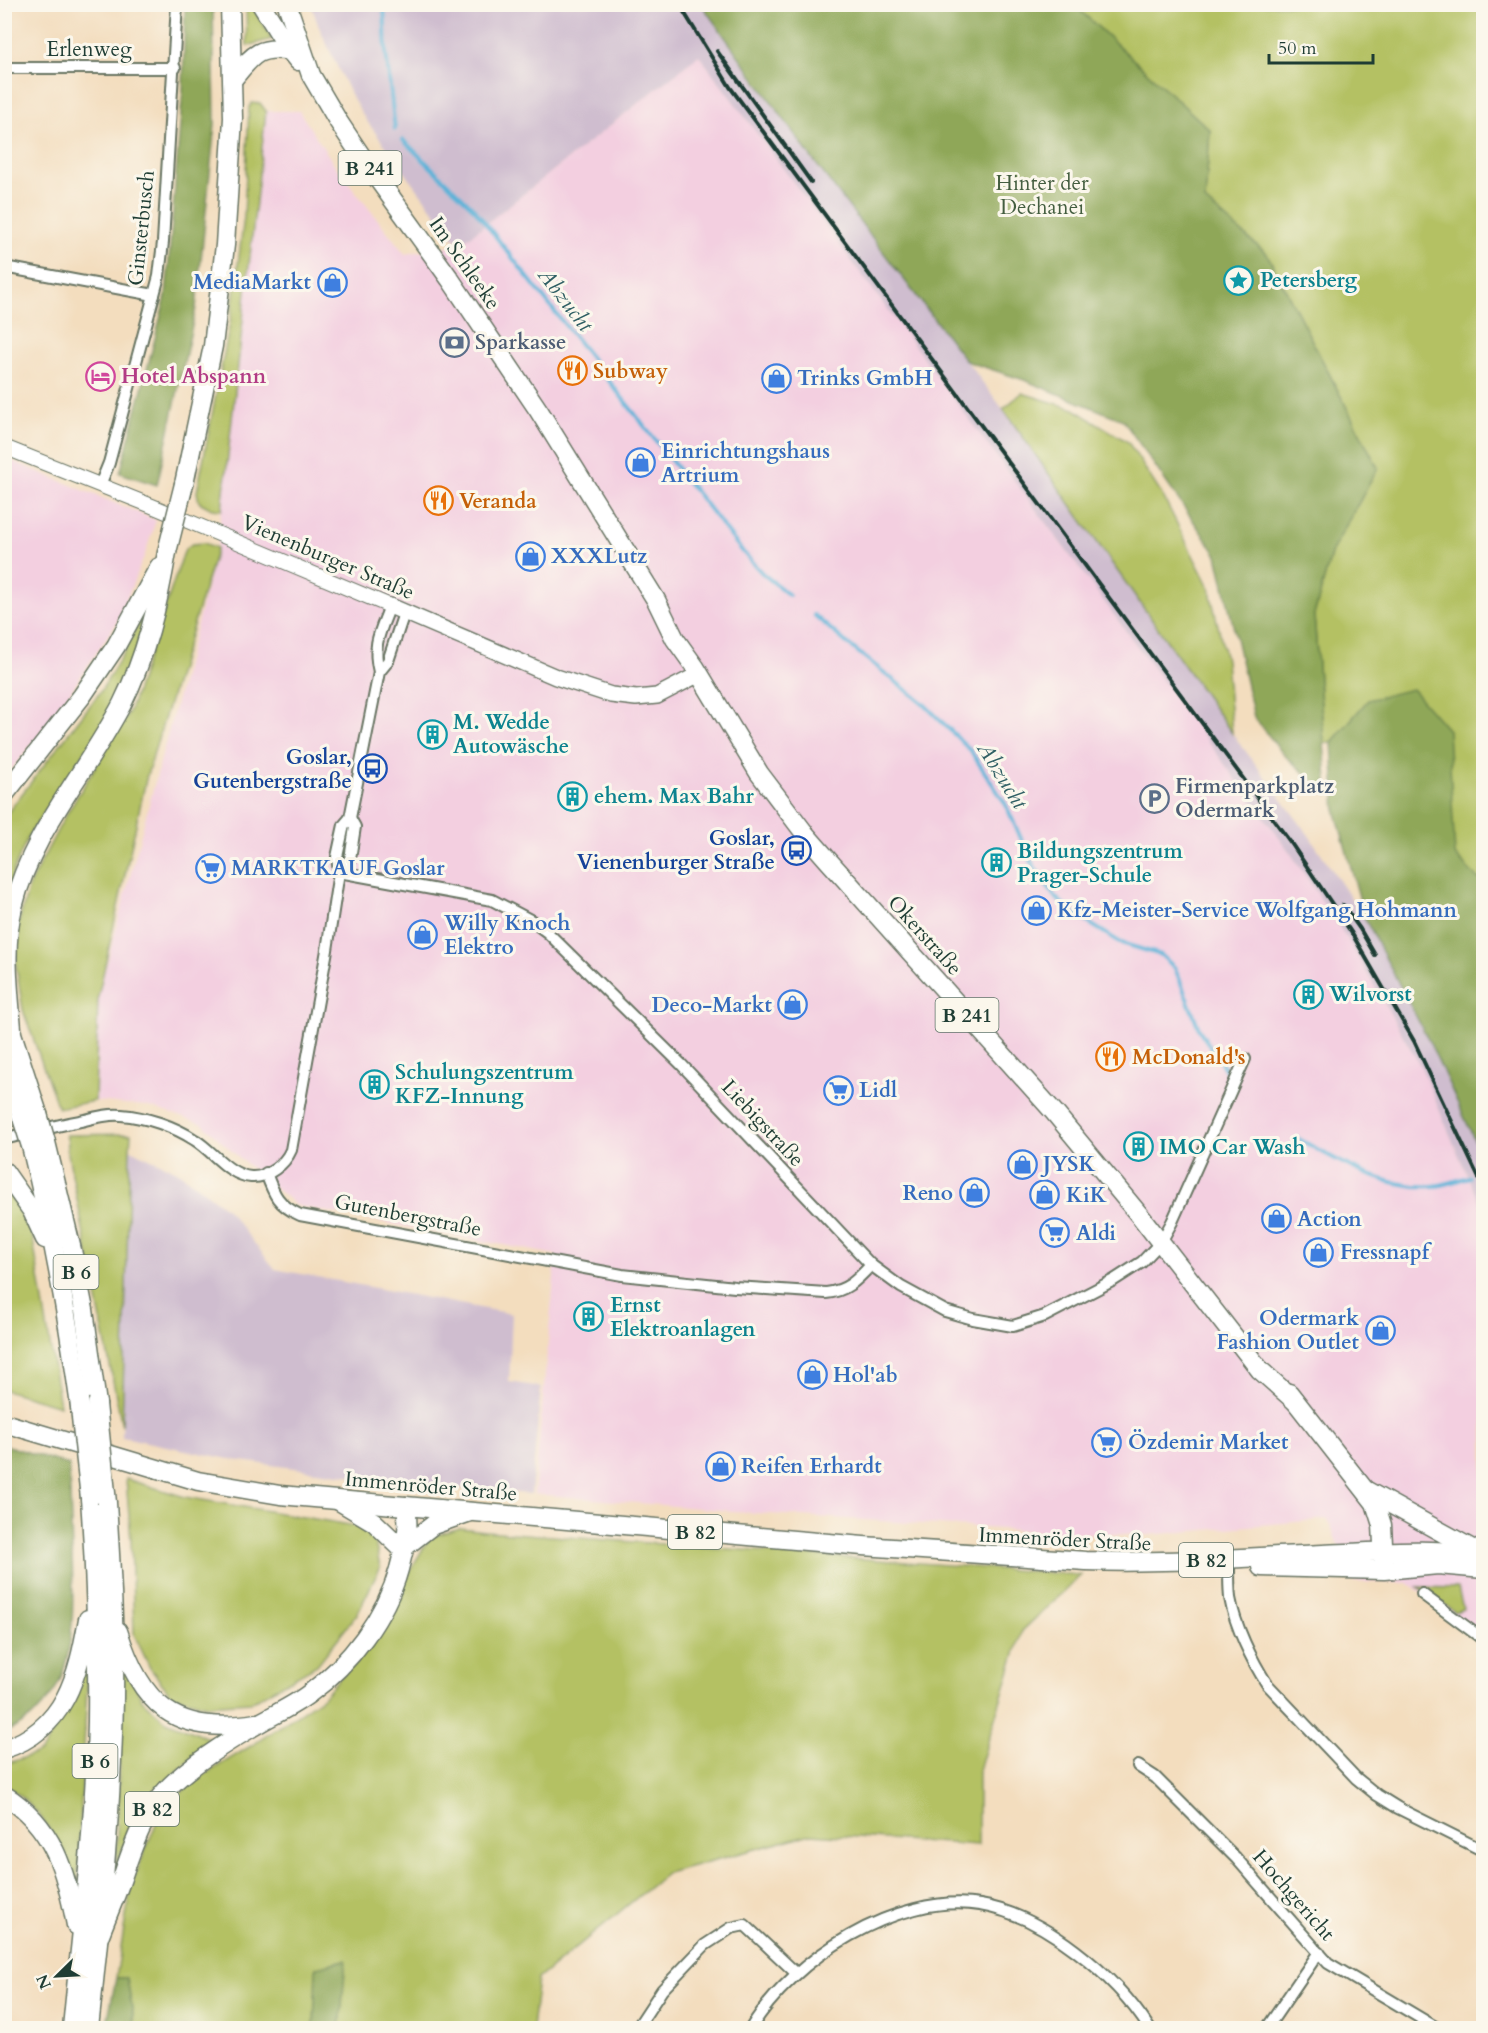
<svg xmlns="http://www.w3.org/2000/svg" width="1488" height="2033" font-family="Cardo,serif">
<style>
.built{fill:#f3cfe0}
.industrial{fill:#cfbdcf}
.green{fill:#b4c163;stroke:#6a7f4c;stroke-width:1.5}
.forest{fill:#8fa759;stroke:#577246;stroke-width:1.5}
.lines{fill:none;stroke-linecap:round;stroke-linejoin:round}
.stream{stroke:#5bb2d8;stroke-width:4}
.minor-casing{stroke:#697564;stroke-width:14}
.tertiary-casing{stroke:#697564;stroke-width:16}
.secondary-casing{stroke:#697564;stroke-width:18}
.primary-casing{stroke:#697564;stroke-width:21}
.trunk-casing{stroke:#697564;stroke-width:21}
.minor{stroke:#fff;stroke-width:10}
.tertiary{stroke:#fff;stroke-width:14}
.secondary{stroke:#fff;stroke-width:15}
.primary{stroke:#fff;stroke-width:18}
.trunk{stroke:#fff;stroke-width:18}
.rail{stroke:#1f3d34;stroke-width:4}
.trunk-bridge-casing{stroke:#697564;stroke-width:21;stroke-linecap:butt}
.trunk-bridge{stroke:#fff;stroke-width:18}
.labels{text-anchor:middle;stroke-width:6;stroke-linejoin:round;paint-order:stroke}
.shield{fill:#fbf7ec;stroke:#61756b;stroke-width:1.5}
.shield-label{font-size:20px;font-weight:bold;fill:#1f3d34}
.street-label{font-size:21px;fill:#1f3d34;stroke:#fbf7ec}
.park-label{font-size:21px;fill:#445e40;stroke:#fbf7ec}
.culture-label{font-size:21px;font-weight:bold;fill:#0d838f;stroke:#fbf7ec;text-anchor:start}
.shop-label{font-size:21px;font-weight:bold;fill:#366cbe;stroke:#fbf7ec;text-anchor:start}
.service-label{font-size:21px;font-weight:bold;fill:#4e5e75;stroke:#fbf7ec;text-anchor:start}
.food-label{font-size:21px;font-weight:bold;fill:#c56008;stroke:#fbf7ec;text-anchor:start}
.hotel-label{font-size:21px;font-weight:bold;fill:#b23c85;stroke:#fbf7ec;text-anchor:start}
.transit-label{font-size:21px;font-weight:bold;fill:#164399;stroke:#fbf7ec;text-anchor:end}
.water-label{font-size:22px;font-style:italic;fill:#316065;stroke:#fbf7ec}
</style>
<rect width="100%" height="100%" fill="#fbf7ec"/>
<filter id="ink" filterUnits="userSpaceOnUse"><feTurbulence type="fractalNoise" baseFrequency=".0167" numOctaves="2"/><feDisplacementMap in="SourceGraphic" scale="12" xChannelSelector="R" yChannelSelector="G"/><feConvolveMatrix kernelMatrix="1 2 1 2 8 2 1 2 1" color-interpolation-filters="sRGB"/></filter>
<filter id="wash" filterUnits="userSpaceOnUse"><feTurbulence type="fractalNoise" baseFrequency=".008" numOctaves="4" result="noise"/><feDisplacementMap in="SourceGraphic" scale="24" xChannelSelector="R" yChannelSelector="G"/><feGaussianBlur stdDeviation="1.35" result="paint"/><feColorMatrix in="noise" values="0 0 0 0 0 0 0 0 0 0 0 0 0 0 0 0 0 1.4 0 .05"/><feComposite in="paint" operator="in"/></filter>
<g filter="url(#wash)">
<rect width="100%" height="100%" fill="#f3ddbe"/>
<!-- built -->
<g class="built">
<polygon points="699,55 1289,851 1348,940 1421,1067 1483,1212 1483,1523 1479,1523 1484,1533 1483,1639 1408,1583 1352,1582 1328,1519 1148,1535 1060,1533 756,1513 534,1494 556,1255 297,1206 237,1156 203,1124 146,1106 95,1101 98,997 217,548 266,111 299,111 336,167 405,254 459,245"/>
<polygon points="5,458 156,520 145,554 117,622 51,721 5,777"/>
</g>
<!-- industrial -->
<g class="industrial">
<polygon points="311,5 702,5 811,157 1003,409 1232,733 1308,834 1365,919 1429,1041 1483,1158 1483,1212 1421,1067 1348,940 1289,851 699,55 459,245 366,120 350,94 319,27"/>
<polygon points="130,1149 177,1171 227,1209 275,1269 512,1314 509,1382 541,1387 531,1494 422,1485 234,1460 122,1437"/>
</g>
<!-- green -->
<g class="green">
<polygon points="246,5 252,5 272,39 247,46"/>
<polygon points="1074,5 1483,5 1483,880 1477,878 1455,855 1368,701 1332,742 1324,744 1314,615 1332,551 1378,468 1267,254 1205,201 1210,130"/>
<polygon points="252,103 260,103 266,111 222,510 212,509 199,502 197,492 231,318 244,217 249,107"/>
<polygon points="1022,393 1074,409 1128,442 1164,498 1209,587 1226,660 1232,733 1003,409"/>
<polygon points="204,543 217,548 147,775 98,997 95,1101 58,1108 23,1010 16,966 17,928 30,883 64,818 130,710 185,549 192,544"/>
<polygon points="149,600 133,666 99,731 29,835 14,869 5,906 5,816 101,691 126,649"/>
<polygon points="131,1134 130,1149 122,1426 67,1149 68,1143 66,1135"/>
<polygon points="4,1188 21,1211 32,1234 60,1406 5,1390"/>
<polygon points="126,1479 185,1497 373,1529 380,1568 357,1614 317,1665 251,1702 206,1705 171,1695 150,1668 134,1634 131,1540"/>
<polygon points="460,1528 485,1531 1081,1575 1022,1631 978,1773 978,1845 811,1834 667,1873 538,1979 532,2028 340,2028 345,1960 317,1967 314,2028 135,2028 127,1978 116,1978 131,1886 157,1821 176,1796 205,1774 254,1744 323,1697 386,1624 412,1567 430,1537"/>
<polygon points="1418,1587 1458,1588 1463,1609 1455,1612"/>
<polygon points="122,1656 142,1700 166,1721 213,1740 139,1805 116,1866"/>
<polygon points="83,1663 88,1666 77,1890 66,1854 40,1816 22,1797 5,1785 5,1764 41,1752 67,1708"/>
</g>
<!-- forest -->
<g class="forest">
<polygon points="185,5 213,5 215,124 196,308 157,485 120,473 166,296 183,88"/>
<polygon points="702,5 1074,5 1210,130 1205,201 1267,254 1378,468 1332,551 1314,615 1328,794 1283,754 1254,717 1217,555 1123,420 1024,380 966,361 811,157"/>
<polygon points="1412,689 1448,730 1455,855 1477,878 1483,880 1483,1158 1429,1041 1365,919 1336,813 1332,742 1368,700"/>
<path d="M5,1445L69,1465C70,1494 71,1523 72,1552C73,1592 76,1642 60,1680C49,1704 29,1723 5,1732Z"/>
<polygon points="346,1960 340,2028 314,2028 316,1967"/>
<polygon points="116,1978 127,1978 135,2028 106,2028"/>
</g>
<g class="lines">
<!-- stream -->
<g class="stream">
<polyline points="384,4 386,52 395,129"/>
<polyline points="403,140 475,210 743,552 762,573 789,595"/>
<polyline points="814,615 849,645 923,703 970,750 1005,803 1032,863 1054,896 1073,913 1121,943 1161,955 1175,968 1200,1031 1227,1072"/>
<path d="M1297,1138C1339,1161 1382,1189 1432,1186C1444,1186 1457,1180 1469,1177"/>
</g>
</g>
</g>
<g filter="url(#ink)">
<g class="lines">
<defs>
<g id="minor">
<polyline points="4,68 175,68"/>
<polyline points="4,267 154,295"/>
<polyline points="100,485 109,463 159,276 163,242 177,4"/>
<path d="M379,672C372,644 380,632 390,606"/>
<polyline points="339,872 492,900 532,921 547,932 681,1064 871,1265 901,1287 945,1311 973,1319 1013,1326 1045,1316 1114,1280 1142,1262 1161,1242 1172,1222 1245,1059"/>
<polyline points="339,872 350,859 355,827 350,818"/>
<path d="M4,1139C31,1132 58,1125 85,1120C97,1117 109,1114 121,1115C146,1117 174,1126 195,1140C213,1151 228,1175 251,1177C268,1178 285,1164 291,1150L327,950L339,872L337,857L344,825L350,818L379,672L388,661L404,613"/>
<path d="M266,1173C274,1195 278,1205 300,1215L622,1275L735,1287L826,1293C847,1291 857,1280 871,1265"/>
<path d="M1229,1566C1229,1577 1229,1588 1230,1598C1235,1626 1252,1661 1267,1684L1356,1778L1377,1795L1398,1808L1484,1851"/>
<polyline points="1422,1594 1484,1640"/>
<polyline points="1138,1766 1155,1777 1236,1858 1328,1963 1437,2028"/>
<polyline points="637,2028 662,1990 705,1945 731,1928 745,1925 796,1973"/>
<path d="M751,2028C792,1959 897,1892 980,1905C1043,1915 1116,1976 1149,2028"/>
<polyline points="1267,2028 1319,1952"/>
</g>
<polyline id="tertiary" points="4,447 152,506 390,606"/>
<polyline id="secondary" points="390,606 556,677 611,695 636,698 657,696 699,674"/>
<g id="primary">
<polyline points="261,4 290,51 298,61"/>
<polyline points="287,4 311,75 338,121 362,157 450,279 539,411 656,600 675,639 695,667 759,773 806,835 827,859 1054,1112 1141,1217 1260,1370 1295,1401"/>
<polyline points="1289,1393 1375,1503 1382,1525 1384,1563"/>
<path d="M4,1423L198,1481L280,1495L863,1546L1086,1561C1173,1564 1260,1556 1347,1553C1393,1551 1438,1548 1484,1556"/>
<polyline points="1367,1491 1474,1550"/>
<polyline points="1261,1567 1384,1570 1438,1565 1484,1569"/>
</g>
<g id="trunk">
<path d="M233,79C252,56 258,45 290,51"/>
<polyline points="184,484 213,346 225,245 233,118 230,4"/>
<polyline points="4,795 82,696 116,646 159,567"/>
<polyline points="7,1018 38,1114"/>
<path d="M12,1029C9,989 3,947 13,907C32,831 86,773 122,704C146,656 158,605 167,552"/>
<polyline points="4,1063 22,1118"/>
<polyline points="46,1142 72,1250 84,1310 97,1404"/>
<path d="M31,1146C52,1230 67,1313 79,1399"/>
<polyline points="4,1171 32,1211 45,1239"/>
<polyline points="339,1501 374,1522 400,1547"/>
<polyline points="406,1546 433,1525 470,1512"/>
<path d="M118,1631C141,1705 175,1736 256,1723"/>
<path d="M4,1749C66,1729 78,1675 88,1619"/>
<path d="M4,1795C54,1826 66,1872 76,1925"/>
<path d="M99,1937C106,1918 115,1898 122,1878C134,1843 143,1814 170,1786C192,1764 235,1737 263,1721C279,1712 296,1704 310,1693C350,1664 386,1616 399,1569C405,1545 410,1531 406,1506"/>
<path d="M72,2028C82,1926 95,1824 97,1721C98,1646 95,1572 90,1498"/>
<path d="M89,2028C101,1919 112,1808 114,1698C115,1633 111,1568 107,1503"/>
</g>
</defs>
<!-- minor casing -->
<use href="#minor" class="minor-casing"/>
<!-- tertiary casing -->
<use href="#tertiary" class="tertiary-casing"/>
<!-- secondary casing -->
<use href="#secondary" class="secondary-casing"/>
<!-- primary casing -->
<use href="#primary" class="primary-casing"/>
<!-- trunk casing -->
<use href="#trunk" class="trunk-casing"/>
<!-- minor -->
<use href="#minor" class="minor"/>
<!-- tertiary -->
<use href="#tertiary" class="tertiary"/>
<!-- secondary -->
<use href="#secondary" class="secondary"/>
<!-- primary -->
<use href="#primary" class="primary"/>
<!-- trunk -->
<use href="#trunk" class="trunk"/>
<!-- rail -->
<g class="rail">
<polyline points="679,4 730,87 1291,843 1351,932 1414,1041 1484,1189"/>
<polyline points="717,51 811,182"/>
<polyline points="1343,905 1360,929 1375,955"/>
</g>
<defs>
<g id="trunk-bridge">
<polyline points="167,552 184,484"/>
<polyline points="38,1114 46,1142"/>
<polyline points="22,1118 31,1146"/>
<polyline points="79,1399 90,1498"/>
<polyline points="97,1404 107,1503"/>
</g>
</defs>
<!-- trunk-bridge casing -->
<use href="#trunk-bridge" class="trunk-bridge-casing"/>
<!-- trunk-bridge -->
<use href="#trunk-bridge" class="trunk-bridge"/>
</g>
</g>
<!-- icons -->
<defs>
<symbol id="sight-ring" viewBox="-11 -11 22 22"><circle r="9.5" fill="#fbf7ec" stroke="#0f9aa8" stroke-width="1.5"/><path d="M0-6L1.8-2.2L6-1.7L2.9 1.2L3.7 5.4L0 3.3L-3.7 5.4L-2.9 1.2L-6-1.7L-1.8-2.2Z" fill="#0f9aa8"/></symbol>
<symbol id="shop-ring" viewBox="-11 -11 22 22"><circle r="9.5" fill="#fbf7ec" stroke="#3f7fe0" stroke-width="1.5"/><path d="M-5-2.5h2.3a2.7 3.5 0 0 1 5.4 0H5L5.5 6h-11ZM-1.5-2.5h3a1.5 2.3 0 0 0-3 0Z" fill="#3f7fe0"/></symbol>
<symbol id="bank-ring" viewBox="-11 -11 22 22"><circle r="9.5" fill="#fbf7ec" stroke="#5c6f8a" stroke-width="1.5"/><path d="M-6-4H6V4H-6ZM0-2.3a2.3 2.3 0 1 0 0 4.6a2.3 2.3 0 1 0 0-4.6Z" fill="#5c6f8a"/></symbol>
<symbol id="restaurant-ring" viewBox="-11 -11 22 22"><circle r="9.5" fill="#fbf7ec" stroke="#e8710a" stroke-width="1.5"/><path d="M-5-6h1v4h1v-4h1v4h1v-4h1v5L-1.5 .5V6h-2V.5L-5-1ZM5-6V6H3V1.5H1.5Q1.5-4 5-6Z" fill="#e8710a"/></symbol>
<symbol id="hotel-ring" viewBox="-11 -11 22 22"><circle r="9.5" fill="#fbf7ec" stroke="#d1479c" stroke-width="1.5"/><path d="M-6-4.5h1.5V1H6V5H4.5V3h-9V5H-6ZM-4 0a1.8 1.8 0 1 1 3.6 0ZM.5 0V-2.5h3Q6-2.5 6 0Z" fill="#d1479c"/></symbol>
<symbol id="building-ring" viewBox="-11 -11 22 22"><circle r="9.5" fill="#fbf7ec" stroke="#0f9aa8" stroke-width="1.5"/><path d="M-4-6H4V6H1V3H-1V6H-4ZM-2.5-4.3h1.7v1.8h-1.7ZM.8-4.3h1.7v1.8H.8ZM-2.5-1h1.7V.8h-1.7ZM.8-1h1.7V.8H.8Z" fill="#0f9aa8"/></symbol>
<symbol id="bus-ring" viewBox="-11 -11 22 22"><circle r="9.5" fill="#fbf7ec" stroke="#1a4fb4" stroke-width="1.5"/><path d="M-5-6H5V4H4V6H2V4H-2V6H-4V4H-5ZM-3.5-4V0h7V-4ZM-3.5 1.2v1.5H-2V1.2ZM2 1.2v1.5H3.5V1.2Z" fill="#1a4fb4"/></symbol>
<symbol id="parking-ring" viewBox="-11 -11 22 22"><circle r="9.5" fill="#fbf7ec" stroke="#5c6f8a" stroke-width="1.5"/><path d="M-3.5-5.5H1a3.5 3.5 0 0 1 0 7H-1V5.5H-3.5ZM-1-3.4V-.6H.8a1.4 1.4 0 0 0 0-2.8Z" fill="#5c6f8a"/></symbol>
<symbol id="supermarket-ring" viewBox="-11 -11 22 22"><circle r="9.5" fill="#fbf7ec" stroke="#3f7fe0" stroke-width="1.5"/><path d="M-6-5.5h2.5l.6 2H6L4.5 2H-2.5L-4.4-4H-6ZM-1.5 3.2a1.3 1.3 0 1 0 .1 0ZM3 3.2a1.3 1.3 0 1 0 .1 0Z" fill="#3f7fe0"/></symbol>
</defs>
<g fill-rule="evenodd">
<use href="#sight-ring" x="1222" y="264" width="33" height="33"/>
<use href="#shop-ring" x="316" y="266" width="33" height="33"/>
<use href="#bank-ring" x="438" y="326" width="33" height="33"/>
<use href="#restaurant-ring" x="556" y="354" width="33" height="33"/>
<use href="#hotel-ring" x="84" y="360" width="33" height="33"/>
<use href="#shop-ring" x="760" y="362" width="33" height="33"/>
<use href="#shop-ring" x="624" y="446" width="33" height="33"/>
<use href="#restaurant-ring" x="422" y="484" width="33" height="33"/>
<use href="#shop-ring" x="514" y="540" width="33" height="33"/>
<use href="#building-ring" x="416" y="718" width="33" height="33"/>
<use href="#bus-ring" x="356" y="752" width="33" height="33"/>
<use href="#building-ring" x="556" y="780" width="33" height="33"/>
<use href="#parking-ring" x="1138" y="782" width="33" height="33"/>
<use href="#bus-ring" x="780" y="834" width="33" height="33"/>
<use href="#building-ring" x="980" y="846" width="33" height="33"/>
<use href="#supermarket-ring" x="194" y="852" width="33" height="33"/>
<use href="#shop-ring" x="1020" y="894" width="33" height="33"/>
<use href="#shop-ring" x="406" y="918" width="33" height="33"/>
<use href="#building-ring" x="1292" y="978" width="33" height="33"/>
<use href="#shop-ring" x="776" y="988" width="33" height="33"/>
<use href="#restaurant-ring" x="1094" y="1040" width="33" height="33"/>
<use href="#building-ring" x="358" y="1068" width="33" height="33"/>
<use href="#supermarket-ring" x="822" y="1074" width="33" height="33"/>
<use href="#building-ring" x="1122" y="1130" width="33" height="33"/>
<use href="#shop-ring" x="1006" y="1148" width="33" height="33"/>
<use href="#shop-ring" x="958" y="1176" width="33" height="33"/>
<use href="#shop-ring" x="1028" y="1178" width="33" height="33"/>
<use href="#shop-ring" x="1260" y="1202" width="33" height="33"/>
<use href="#supermarket-ring" x="1038" y="1216" width="33" height="33"/>
<use href="#shop-ring" x="1302" y="1236" width="33" height="33"/>
<use href="#building-ring" x="572" y="1300" width="33" height="33"/>
<use href="#shop-ring" x="1364" y="1314" width="33" height="33"/>
<use href="#shop-ring" x="796" y="1358" width="33" height="33"/>
<use href="#supermarket-ring" x="1090" y="1426" width="33" height="33"/>
<use href="#shop-ring" x="704" y="1450" width="33" height="33"/>
</g>
<g class="labels">
<!-- shield labels -->
<g class="shield">
<rect x="338.5" y="151" width="63" height="34" rx="4.5"/>
<rect x="935.5" y="998" width="63" height="34" rx="4.5"/>
<rect x="53.5" y="1255" width="45" height="34" rx="4.5"/>
<rect x="668" y="1515" width="54" height="34" rx="4.5"/>
<rect x="1179" y="1543" width="54" height="34" rx="4.5"/>
<rect x="72.5" y="1744" width="45" height="34" rx="4.5"/>
<rect x="125" y="1792" width="54" height="34" rx="4.5"/>
</g>
<g class="shield-label">
<text x="370" y="175">B 241</text>
<text x="967" y="1022">B 241</text>
<text x="76" y="1279">B 6</text>
<text x="695" y="1539">B 82</text>
<text x="1206" y="1567">B 82</text>
<text x="95" y="1768">B 6</text>
<text x="152" y="1816">B 82</text>
</g>
<!-- street labels -->
<g class="street-label">
<text x="89" y="56">Erlenweg</text>
<text transform="translate(141 228) rotate(-84)" y="7">Ginsterbusch</text>
<text transform="translate(465 263) rotate(55)" y="7">Im Schleeke</text>
<text transform="translate(328 557) rotate(23)" y="7">Vienenburger Straße</text>
<text transform="translate(925 935) rotate(48)" y="7">Okerstraße</text>
<text transform="translate(763 1123) rotate(47)" y="7">Liebigstraße</text>
<text transform="translate(408 1215) rotate(11)" y="7">Gutenbergstraße</text>
<text transform="translate(431 1486) rotate(5)" y="7">Immenröder Straße</text>
<text transform="translate(1065 1539) rotate(3)" y="7">Immenröder Straße</text>
<text transform="translate(1294 1895) rotate(49)" y="7">Hochgericht</text>
</g>
<!-- park labels -->
<g class="park-label">
<text x="1042" y="190">Hinter der<tspan x="1042" dy="24">Dechanei</tspan></text>
</g>
<!-- culture labels -->
<g class="culture-label">
<text x="1260" y="287">Petersberg</text>
<text x="453" y="729">M. Wedde<tspan x="453" dy="24">Autowäsche</tspan></text>
<text x="594" y="803">ehem. Max Bahr</text>
<text x="1017" y="858">Bildungszentrum<tspan x="1017" dy="24">Prager-Schule</tspan></text>
<text x="1329" y="1001">Wilvorst</text>
<text x="395" y="1079">Schulungszentrum<tspan x="395" dy="24">KFZ-Innung</tspan></text>
<text x="1159" y="1154">IMO Car Wash</text>
<text x="610" y="1312">Ernst<tspan x="610" dy="24">Elektroanlagen</tspan></text>
</g>
<!-- shop labels -->
<g class="shop-label">
<text x="311" y="289" text-anchor="end">MediaMarkt</text>
<text x="797" y="385">Trinks GmbH</text>
<text x="661" y="458">Einrichtungshaus<tspan x="661" dy="24">Artrium</tspan></text>
<text x="551" y="563">XXXLutz</text>
<text x="231" y="875">MARKTKAUF Goslar</text>
<text x="1057" y="917">Kfz-Meister-Service Wolfgang Hohmann</text>
<text x="444" y="930">Willy Knoch<tspan x="444" dy="24">Elektro</tspan></text>
<text x="772" y="1012" text-anchor="end">Deco-Markt</text>
<text x="859" y="1097">Lidl</text>
<text x="1043" y="1171">JYSK</text>
<text x="953" y="1200" text-anchor="end">Reno</text>
<text x="1066" y="1202">KiK</text>
<text x="1297" y="1226">Action</text>
<text x="1076" y="1240">Aldi</text>
<text x="1340" y="1259">Fressnapf</text>
<text x="1359" y="1325" text-anchor="end">Odermark<tspan x="1359" dy="24">Fashion Outlet</tspan></text>
<text x="833" y="1382">Hol'ab</text>
<text x="1128" y="1449">Özdemir Market</text>
<text x="741" y="1473">Reifen Erhardt</text>
</g>
<!-- service labels -->
<g class="service-label">
<text x="475" y="349">Sparkasse</text>
<text x="1175" y="793">Firmenparkplatz<tspan x="1175" dy="24">Odermark</tspan></text>
</g>
<!-- food labels -->
<g class="food-label">
<text x="593" y="378">Subway</text>
<text x="459" y="508">Veranda</text>
<text x="1132" y="1064">McDonald's</text>
</g>
<!-- hotel labels -->
<g class="hotel-label">
<text x="121" y="383">Hotel Abspann</text>
</g>
<!-- transit labels -->
<g class="transit-label">
<text x="352" y="764">Goslar,<tspan x="352" dy="24">Gutenbergstraße</tspan></text>
<text x="775" y="845">Goslar,<tspan x="775" dy="24">Vienenburger Straße</tspan></text>
</g>
<!-- water labels -->
<g class="water-label">
<text transform="translate(566 299) rotate(52)" y="8">Abzucht</text>
<text transform="translate(1003 775) rotate(58)" y="8">Abzucht</text>
</g>
</g>
<!-- margin -->
<rect width="1488" height="2033" fill="none" stroke="#fbf7ec" stroke-width="24"/>
<!-- north arrow -->
<g transform="translate(57 1976) rotate(246)" stroke="#fbf7ec" stroke-width="4.5" paint-order="stroke">
<path d="M0-4.5L10 22L0 15L-10 22Z" fill="#1f3d34"/>
<text y="-9" font-size="16" font-weight="bold" text-anchor="middle" fill="#1f3d34">N</text>
</g>
<!-- scale -->
<path d="M1269 54v9h104v-9" fill="none" stroke="#1f3d34" stroke-width="3"/>
<text x="1278" y="54" font-size="18" fill="#1f3d34" stroke="#fbf7ec" stroke-width="4.5" paint-order="stroke">50 m</text>
</svg>
